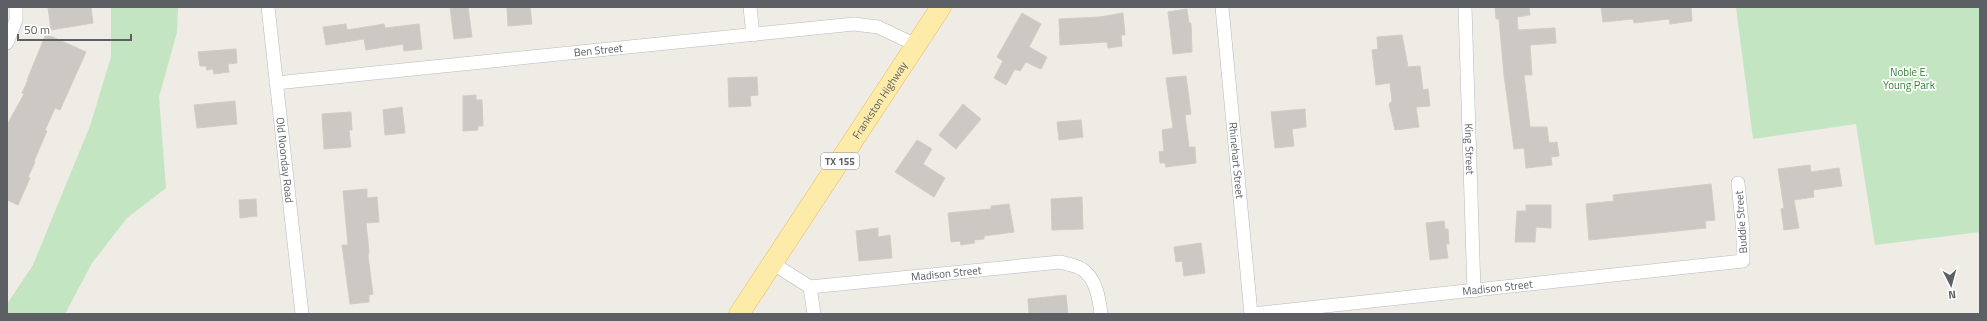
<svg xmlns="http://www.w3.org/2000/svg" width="1987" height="321" font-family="'Titillium Web',sans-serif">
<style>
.green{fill:#c3e5c1}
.building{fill:#ccc8c4;stroke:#d3cdc3}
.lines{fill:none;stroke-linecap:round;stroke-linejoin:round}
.minor-casing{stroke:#b7babe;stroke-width:14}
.primary-casing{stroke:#efbd5d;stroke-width:21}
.minor{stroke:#fff;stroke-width:13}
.primary{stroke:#fdebaa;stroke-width:20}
.labels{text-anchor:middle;stroke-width:3.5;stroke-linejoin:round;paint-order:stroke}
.shield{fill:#fff;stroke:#8d9093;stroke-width:1}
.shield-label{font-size:10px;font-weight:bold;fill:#5c6065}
.street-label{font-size:11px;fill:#5c6065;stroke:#fff}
.park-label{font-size:11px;fill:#378236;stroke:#fff}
</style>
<rect width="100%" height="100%" fill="#eeece4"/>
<!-- green -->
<g class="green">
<polygon points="111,7 178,7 177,32 159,97 166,188 127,218 92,263 65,314 7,314 7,304 33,265 90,126 111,57"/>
<polygon points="1736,7 1980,7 1980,232 1875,245 1856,124 1753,139"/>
</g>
<!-- building -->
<g class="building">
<polygon points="48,7 91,7 93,23 51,30"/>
<polygon points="450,7 468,7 472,37 454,39"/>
<polygon points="507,7 530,7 532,24 508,26"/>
<polygon points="1495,7 1529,7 1530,15 1517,17 1518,30 1555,28 1556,43 1530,45 1532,75 1524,75 1530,127 1547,127 1549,143 1557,142 1559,156 1551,157 1552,165 1526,168 1524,148 1514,149 1504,75 1499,19 1496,19"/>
<polygon points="1601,7 1691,7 1692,21 1670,24 1669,19 1634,23 1633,19 1603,22"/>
<polygon points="1187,9 1189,23 1191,23 1192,52 1173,54 1168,12"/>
<polygon points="1022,13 1041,24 1029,47 1047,57 1041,69 1026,62 1020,71 1015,69 1006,85 994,78 1003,61 997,57"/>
<polygon points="1123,13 1125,35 1121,35 1122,46 1108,48 1107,42 1060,45 1059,19 1100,17"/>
<polygon points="346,24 347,30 384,24 385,28 419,24 422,49 404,51 403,44 366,50 364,39 326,45 323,27"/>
<polygon points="46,34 86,52 60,110 55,108 45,130 47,131 34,161 35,162 28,177 30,178 18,205 7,200 7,125 24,94 22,93 28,80 27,80"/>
<polygon points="1402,35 1408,67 1420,66 1423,90 1428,89 1430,106 1416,107 1419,127 1395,130 1389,104 1392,101 1390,83 1376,85 1372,50 1378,49 1377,37"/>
<polygon points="236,49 237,63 228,64 229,72 214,74 213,69 207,70 206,66 200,66 198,52"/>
<polygon points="1186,76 1191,114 1185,115 1189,147 1195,147 1196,163 1166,167 1165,163 1160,163 1159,152 1164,151 1162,130 1173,128 1166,78"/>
<polygon points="757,77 758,95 750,96 751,106 729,107 728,78"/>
<polygon points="476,95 476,100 482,100 483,126 478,126 478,130 463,131 463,96"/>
<polygon points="235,101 237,124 197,128 194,105"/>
<polygon points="963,104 981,119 956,149 939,135"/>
<polygon points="402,107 405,133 385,135 383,110"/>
<polygon points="1305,109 1306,127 1292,129 1294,146 1275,148 1271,112"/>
<polygon points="351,112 352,130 349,130 351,147 324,149 322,114"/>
<polygon points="1081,120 1083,137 1059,140 1057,122"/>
<polygon points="917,140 932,149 923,164 945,178 934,197 895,172"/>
<polygon points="1810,165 1811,172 1839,168 1842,186 1813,190 1814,197 1794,200 1799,228 1784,230 1781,209 1784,208 1778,169"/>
<polygon points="1711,184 1715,220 1705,221 1706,228 1589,240 1586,204 1614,201 1613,195"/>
<polygon points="367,189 367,198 377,197 379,222 366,223 369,251 368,256 373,294 369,295 369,302 350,304 342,245 348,245 343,191"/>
<polygon points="1082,197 1083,229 1052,230 1051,199"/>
<polygon points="256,199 257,216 240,218 239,200"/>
<polygon points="1009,204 1014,232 984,236 984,239 974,240 975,243 961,245 960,241 951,242 948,213 991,209 991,206"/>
<polygon points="1526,205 1551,205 1551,228 1536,227 1535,242 1515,242 1517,211 1526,211"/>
<polygon points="1444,221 1445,229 1448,229 1449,244 1446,244 1448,258 1430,260 1426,223"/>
<polygon points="878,228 878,237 890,235 892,258 859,261 856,231"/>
<polygon points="1201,243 1205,273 1184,276 1182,261 1176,262 1174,247"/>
<polygon points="1066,295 1068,314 1029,313 1028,299"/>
</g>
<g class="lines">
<defs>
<g id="minor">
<path id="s1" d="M268,7L302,314"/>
<polyline points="750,7 753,35"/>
<path id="s2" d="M1222,7L1251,314"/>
<path id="s3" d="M1465,7L1474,291"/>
<polyline points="7,43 16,20 16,7"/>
<path id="s4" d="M276,83L854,24L878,27L916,45"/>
<polyline points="772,263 810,287"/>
<path id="s5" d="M810,287L1060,262C1067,264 1076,265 1082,269C1096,279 1099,297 1101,314"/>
<polyline points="810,287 814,314"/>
<path id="s6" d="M1252,314L1743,261V232L1738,183"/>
</g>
<g id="primary">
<path id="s7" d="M739,314L941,7"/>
</g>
</defs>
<!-- minor casing -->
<use href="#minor" class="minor-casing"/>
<!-- primary casing -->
<use href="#primary" class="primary-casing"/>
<!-- minor -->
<use href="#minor" class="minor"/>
<!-- primary -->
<use href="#primary" class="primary"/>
</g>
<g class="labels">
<!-- shield labels -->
<rect class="shield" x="821" y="153" width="38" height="16" rx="3"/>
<g class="shield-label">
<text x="840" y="165">TX 155</text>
</g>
<!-- street labels -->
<g class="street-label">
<text dy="4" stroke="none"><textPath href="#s4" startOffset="324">Ben Street</textPath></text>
<text dy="4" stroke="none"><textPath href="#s7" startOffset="256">Frankston Highway</textPath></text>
<text dy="4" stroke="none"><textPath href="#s3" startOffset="142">King Street</textPath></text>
<text dy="4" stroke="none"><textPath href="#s1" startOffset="154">Old Noonday Road</textPath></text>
<text dy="4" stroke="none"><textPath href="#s2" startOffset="154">Rhinehart Street</textPath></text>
<text transform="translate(1741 222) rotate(-94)" y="4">Buddie Street</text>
<text dy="4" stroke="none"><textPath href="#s5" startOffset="137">Madison Street</textPath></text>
<text dy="4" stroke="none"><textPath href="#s6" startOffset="247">Madison Street</textPath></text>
</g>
<!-- park labels -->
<g class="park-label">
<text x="1909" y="76">Noble E.<tspan x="1909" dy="13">Young Park</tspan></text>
</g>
</g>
<!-- border -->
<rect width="1987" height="321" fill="none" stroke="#5c6065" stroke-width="16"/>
<!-- north arrow -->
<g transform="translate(1951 285) rotate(174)" stroke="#ffffff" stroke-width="3" paint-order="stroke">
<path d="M0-3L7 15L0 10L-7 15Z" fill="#5c6065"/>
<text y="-6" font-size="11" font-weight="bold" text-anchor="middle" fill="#5c6065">N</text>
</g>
<!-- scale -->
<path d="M18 34v6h113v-6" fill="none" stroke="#5c6065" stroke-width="2"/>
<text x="24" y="34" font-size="12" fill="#5c6065" stroke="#ffffff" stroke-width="3" paint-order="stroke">50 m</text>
</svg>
